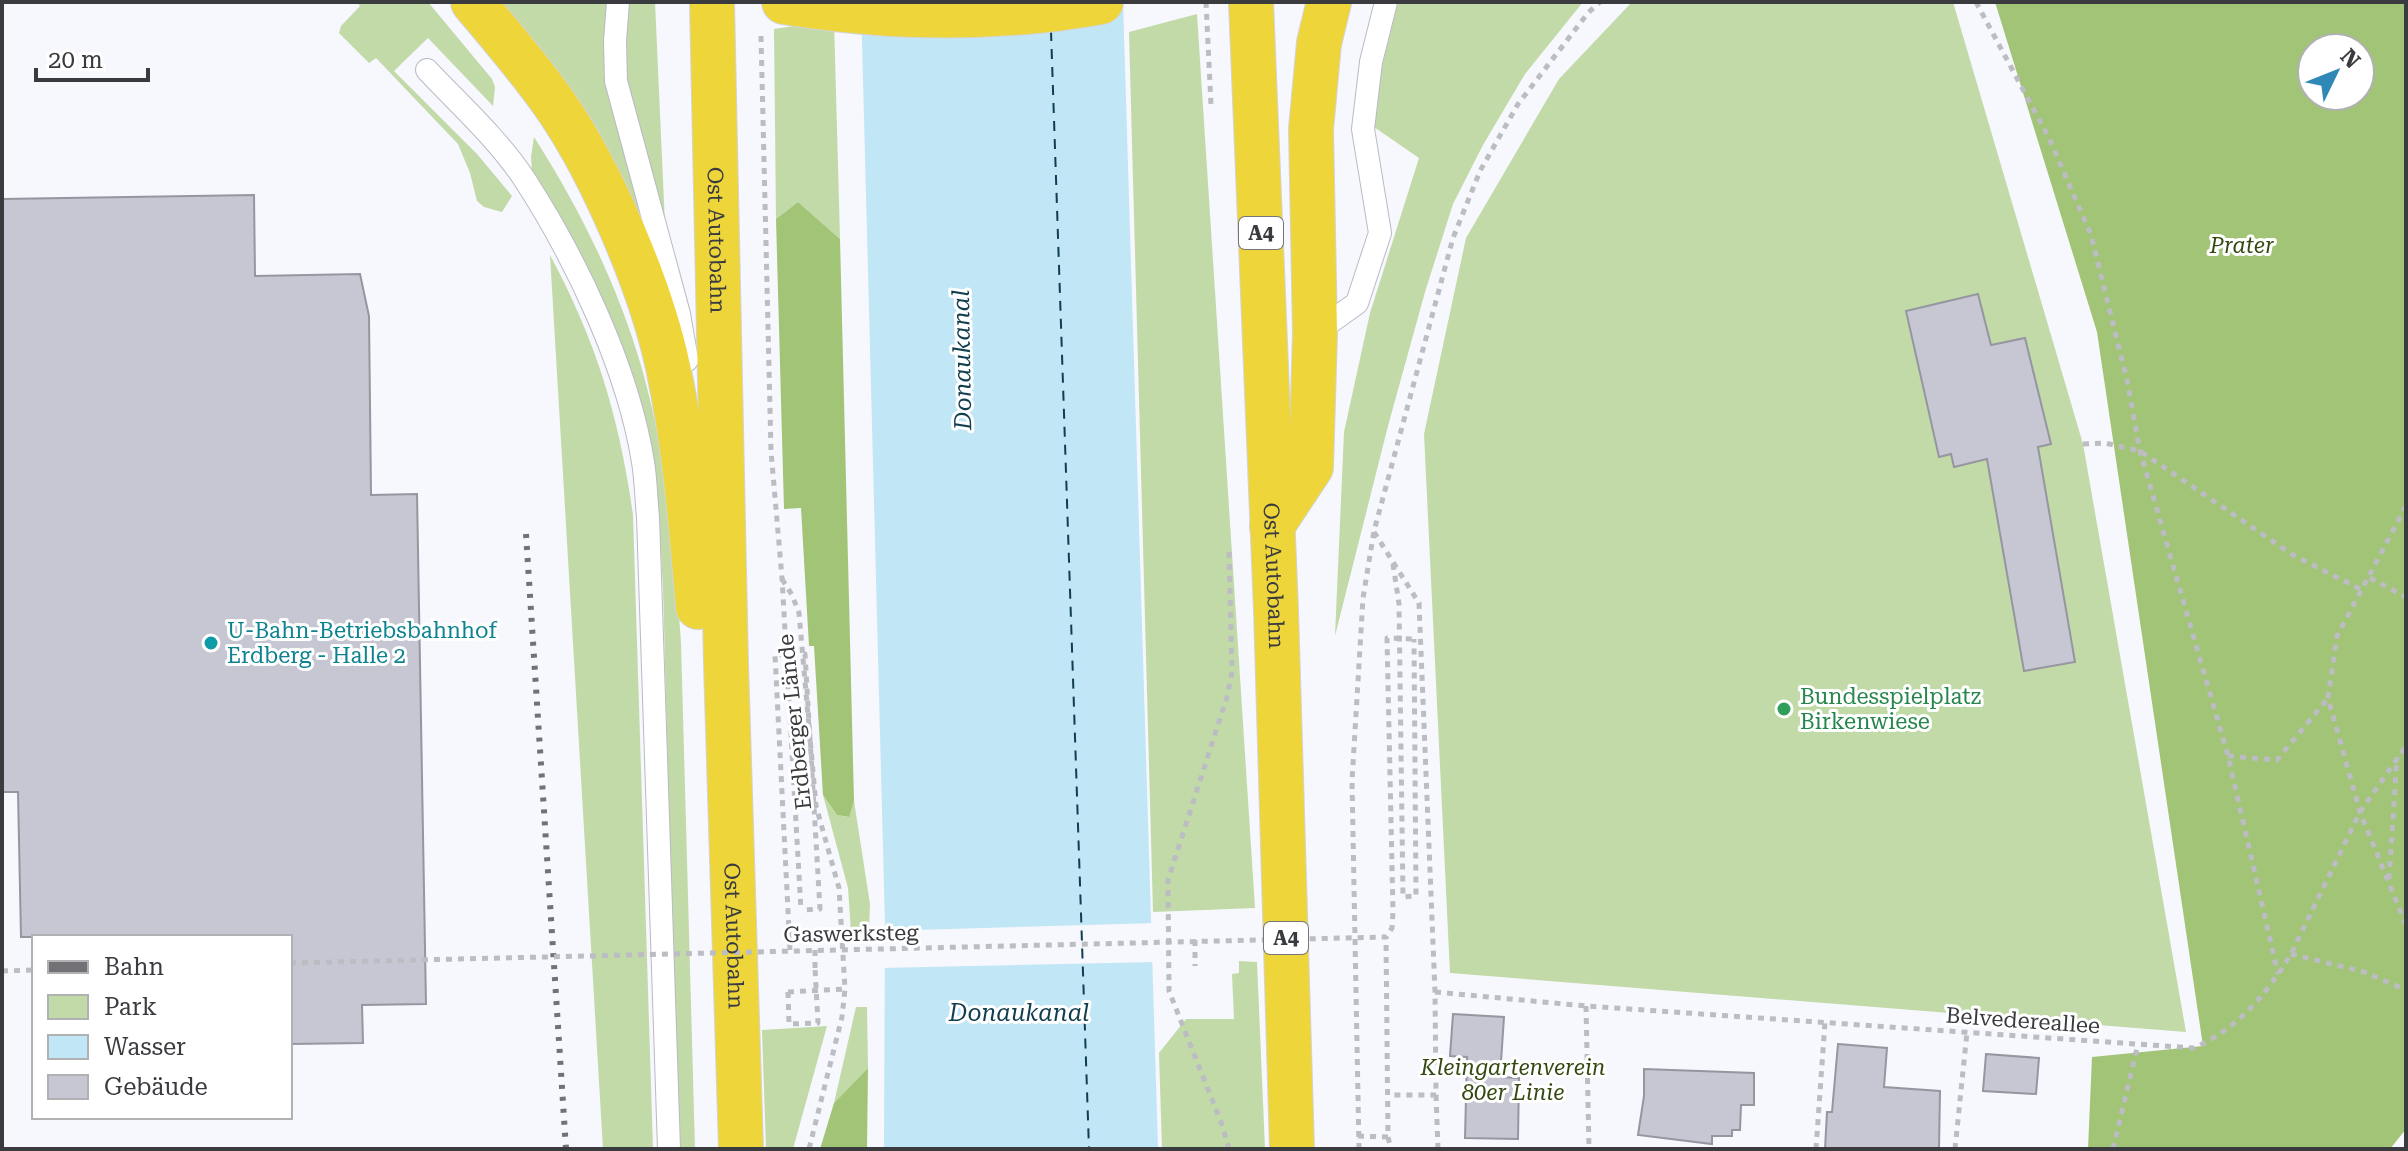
<svg xmlns="http://www.w3.org/2000/svg" width="2408" height="1151" font-family="'Roboto Serif',serif">
<style>
.green{fill:#c2daa7}
.forest{fill:#a2c476;fill-rule:evenodd}
.water{fill:#c1e6f6}
.pier{fill:#f7f7fe}
.lines{fill:none;stroke-linecap:round;stroke-linejoin:round}
.ferry{stroke:#103e4f;stroke-width:2;stroke-dasharray:10 8;stroke-linecap:butt}
.building{fill:#c6c7d2;stroke:#9596a0;stroke-width:2}
.service-casing{stroke:#b9bac4;stroke-width:24}
.motorway-casing{stroke:#d4d4d5;stroke-width:46}
.path{stroke:#bcbcc3;stroke-width:5;stroke-dasharray:6 6;stroke-linecap:butt}
.service{stroke:#fff;stroke-width:22}
.motorway{stroke:#edd53a;stroke-width:44}
.rail{stroke:#717176;stroke-width:6;stroke-dasharray:4 8;stroke-linecap:butt}
.path-bridge{stroke:#bcbcc3;stroke-width:5;stroke-dasharray:6 6;stroke-linecap:butt}
.culture-dot{fill:#0f9aa8;stroke:#fff;stroke-width:3}
.leisure-dot{fill:#2e9e5b;stroke:#fff;stroke-width:3}
.labels{text-anchor:middle;stroke-width:6;stroke-linejoin:round;paint-order:stroke}
.shield{fill:#fff;stroke:#757679;stroke-width:2}
.shield-label{font-size:20px;font-weight:bold;fill:#3a3b3f}
.street-label{font-size:22px;fill:#3a3b3f;stroke:#fff}
.park-label{font-size:22px;font-style:italic;fill:#344911;stroke:#fff}
.culture-label{font-size:22px;fill:#0d838f;stroke:#fff;text-anchor:start}
.leisure-label{font-size:22px;fill:#27864d;stroke:#fff;text-anchor:start}
.water-label{font-size:24px;font-style:italic;fill:#103e4f;stroke:#fff}
</style>
<rect width="100%" height="100%" fill="#f7f7fe"/>
<!-- green -->
<g class="green">
<polygon points="357,2 428,2 492,79 495,87 493,106 428,38 394,71 477,154 512,196 502,212 484,207 477,201 470,173 458,144 376,58 369,63 339,33 341,26 360,6"/>
<polygon points="499,2 655,2 667,269"/>
<polygon points="1398,2 1583,2 1525,74 1483,145 1453,204 1425,292 1388,426 1335,636 1344,432 1370,313 1419,158 1374,127 1382,67"/>
<polygon points="1632,2 1953,2 2083,444 2186,1032 1450,973 1424,434 1466,238 1559,79"/>
<polygon points="1197,14 1255,908 1153,912 1129,32"/>
<polygon points="834,20 840,239 798,202 776,219 774,29"/>
<path d="M534,137C589,223 633,317 654,417C669,491 676,568 681,643L695,1149H678L663,588L657,484L652,450L630,367L599,291L532,171L531,157Z"/>
<path d="M550,255C597,343 619,417 633,515L653,1149H603Z"/>
<polygon points="823,795 837,815 848,817 854,801 870,904 869,931 851,932 848,888"/>
<polygon points="1239,961 1257,962 1265,1149 1162,1149 1159,1053 1186,1019 1234,1019 1232,974 1239,973"/>
<polygon points="856,1007 867,1007 868,1068 834,1103"/>
<polygon points="827,1026 793,1149 766,1149 762,1030"/>
</g>
<!-- forest -->
<g class="forest">
<path d="M1995,2H2406V1129L2390,1149H2088L2092,1057L2203,1046L2097,332ZM2312,48H2360V96H2312Z"/>
<polygon points="798,202 840,239 854,801 849,817 837,815 823,795 814,646 809,646 801,508 784,509 776,219"/>
<polygon points="868,1068 867,1149 820,1149 834,1103"/>
</g>
<!-- water -->
<polygon class="water" points="861,2 1123,2 1158,1149 884,1149 885,925"/>
<!-- pier -->
<polygon class="pier" points="1155,923 1156,962 881,968 881,931"/>
<g class="lines">
<!-- ferry -->
<polyline class="ferry" points="1051,31 1089,1149"/>
</g>
<!-- building -->
<g class="building">
<polygon points="254,195 255,276 360,274 369,316 371,495 417,494 426,1004 362,1005 363,1043 290,1044 290,937 21,937 18,792 2,792 2,199"/>
<polygon points="1978,294 1991,345 2025,338 2051,444 2038,447 2075,662 2024,671 1987,459 1954,467 1951,454 1939,457 1906,311"/>
<polygon points="1453,1014 1504,1017 1500,1077 1519,1078 1518,1139 1465,1138 1467,1057 1450,1056"/>
<polygon points="1838,1044 1887,1048 1884,1087 1940,1091 1939,1149 1825,1149 1827,1112 1832,1112"/>
<polygon points="1986,1054 2039,1058 2036,1094 1983,1091"/>
<polygon points="1644,1069 1754,1073 1754,1105 1741,1105 1740,1130 1732,1130 1732,1136 1712,1136 1712,1144 1638,1135 1644,1096"/>
</g>
<g class="lines">
<defs>
<g id="service">
<polyline points="618,2 615,41 616,81 679,314 687,360"/>
<path d="M427,70C460,105 498,139 525,180C576,259 628,368 643,462C646,480 646,498 648,517L669,1149"/>
<polyline points="1315,333 1357,303 1380,233 1363,129 1371,62 1386,2"/>
</g>
<g id="motorway">
<path d="M473,2C502,36 530,69 556,106C602,173 651,287 668,367C685,446 691,527 698,607"/>
<path id="s1" d="M712,2L726,664L741,1149"/>
<path d="M784,2C889,19 996,21 1101,2"/>
<path id="s2" d="M1251,2L1276,610L1292,1149"/>
<polyline points="1272,526 1311,467 1315,333 1311,129 1319,43 1329,2"/>
</g>
</defs>
<!-- service casing -->
<use href="#service" class="service-casing"/>
<!-- motorway casing -->
<use href="#motorway" class="motorway-casing"/>
<!-- path -->
<g class="path">
<polyline points="1206,2 1211,105"/>
<polyline points="1976,2 2049,138 2091,235 2127,380 2140,451 2228,756 2278,974"/>
<polyline points="761,36 771,451 782,578 801,910"/>
<polyline points="2083,444 2105,443 2140,451 2293,555 2360,589"/>
<polyline points="2406,506 2337,636 2328,698 2360,812 2406,925"/>
<polyline points="1374,532 1419,603 1435,992 1436,1095 1389,1095"/>
<polyline points="1393,564 1399,604 1403,897 1416,896 1414,639"/>
<polyline points="2370,578 2406,597"/>
<polyline points="782,579 792,595 799,613 816,806 839,888 845,989 842,1017 809,1149"/>
<polyline points="2228,756 2277,760 2328,698"/>
<polyline points="2389,879 2397,757"/>
<polyline points="1195,940 1195,966"/>
<polyline points="815,950 815,968"/>
<polyline points="2291,954 2364,972 2406,990"/>
<polyline points="2,971 34,970"/>
<polyline points="788,992 845,989"/>
<path d="M1435,992L1586,1006L2194,1048C2238,1028 2266,995 2291,954L2360,812L2406,746"/>
<polyline points="1586,1006 1589,1149"/>
<polyline points="1436,1095 1438,1149"/>
<polyline points="1358,1136 1388,1137 1386,937"/>
<polyline points="1388,1137 1391,1149"/>
<polyline points="1229,1149 1221,1122 1169,991 1168,880 1227,697 1232,672 1229,551"/>
<polyline points="1359,1149 1352,781 1363,598 1374,531 1453,238 1480,171 1518,104 1588,13 1600,2"/>
<polyline points="1816,1149 1825,1022"/>
<polyline points="1955,1149 1967,1032"/>
<polyline points="2113,1149 2138,1044"/>
</g>
<!-- service -->
<use href="#service" class="service"/>
<!-- motorway -->
<use href="#motorway" class="motorway"/>
<!-- rail -->
<polyline class="rail" points="526,534 566,1149"/>
<!-- path-bridge -->
<g class="path-bridge">
<polyline points="790,950 775,655 805,654 820,909 801,910"/>
<polyline points="290,963 1386,937 1392,928 1393,912 1387,638 1414,639"/>
<polyline points="788,992 789,1024 818,1023 815,968"/>
</g>
</g>
<!-- markers -->
<circle class="culture-dot" cx="211" cy="643" r="8"/>
<circle class="leisure-dot" cx="1784" cy="709" r="8"/>
<g class="labels">
<!-- shield labels -->
<g class="shield">
<rect x="1239" y="217" width="44" height="32" rx="6"/>
<rect x="1264" y="922" width="44" height="32" rx="6"/>
</g>
<g class="shield-label">
<text x="1261" y="240">A4</text>
<text x="1286" y="945">A4</text>
</g>
<!-- street labels -->
<g class="street-label">
<text dy="8" stroke="none"><textPath href="#s1" startOffset="238">Ost Autobahn</textPath></text>
<text dy="8" stroke="none"><textPath href="#s2" startOffset="574">Ost Autobahn</textPath></text>
<text transform="translate(794 722) rotate(-96)" y="8">Erdberger Lände</text>
<text transform="translate(851 933) rotate(-1)" y="8">Gaswerksteg</text>
<text dy="8" stroke="none"><textPath href="#s1" startOffset="934">Ost Autobahn</textPath></text>
<text transform="translate(2023 1020) rotate(4)" y="8">Belvedereallee</text>
</g>
<!-- park labels -->
<g class="park-label">
<text x="2242" y="253">Prater</text>
<text x="1513" y="1075">Kleingartenverein<tspan x="1513" dy="25">80er Linie</tspan></text>
</g>
<!-- culture labels -->
<g class="culture-label">
<text x="227" y="638">U-Bahn-Betriebsbahnhof<tspan x="227" dy="25">Erdberg - Halle 2</tspan></text>
</g>
<!-- leisure labels -->
<g class="leisure-label">
<text x="1800" y="704">Bundesspielplatz<tspan x="1800" dy="25">Birkenwiese</tspan></text>
</g>
<!-- water labels -->
<g class="water-label">
<text transform="translate(962 360) rotate(-91)" y="8">Donaukanal</text>
<text x="1019" y="1021">Donaukanal</text>
</g>
</g>
<!-- border -->
<rect width="2408" height="1151" fill="none" stroke="#3a3b3f" stroke-width="8"/>
<!-- legend -->
<rect x="32" y="935" width="260" height="184" fill="#ffffff" stroke="#b0b1b2" stroke-width="2"/>
<rect x="48" y="961" width="40" height="12" fill="#717176" stroke="#b0b1b2" stroke-width="2"/>
<text x="104" y="975" font-size="24" fill="#3a3b3f">Bahn</text>
<rect x="48" y="995" width="40" height="24" fill="#c2daa7" stroke="#b0b1b2" stroke-width="2"/>
<text x="104" y="1015" font-size="24" fill="#3a3b3f">Park</text>
<rect x="48" y="1035" width="40" height="24" fill="#c1e6f6" stroke="#b0b1b2" stroke-width="2"/>
<text x="104" y="1055" font-size="24" fill="#3a3b3f">Wasser</text>
<rect x="48" y="1075" width="40" height="24" fill="#c6c7d2" stroke="#b0b1b2" stroke-width="2"/>
<text x="104" y="1095" font-size="24" fill="#3a3b3f">Gebäude</text>
<!-- north arrow -->
<g transform="translate(2336 72) rotate(47)"><circle r="38" fill="#ffffff" stroke="#b0b1b2" stroke-width="2"/>
<path d="M0-6L14 30L0 20L-14 30Z" fill="#3088b6"/>
<text y="-12" font-size="22" font-weight="bold" text-anchor="middle" fill="#3a3b3f">N</text>
</g>
<!-- scale -->
<path d="M36 68v12h112v-12" fill="none" stroke="#3a3b3f" stroke-width="4"/>
<text x="48" y="68" font-size="24" fill="#3a3b3f" stroke="#ffffff" stroke-width="6" paint-order="stroke">20 m</text>
</svg>
